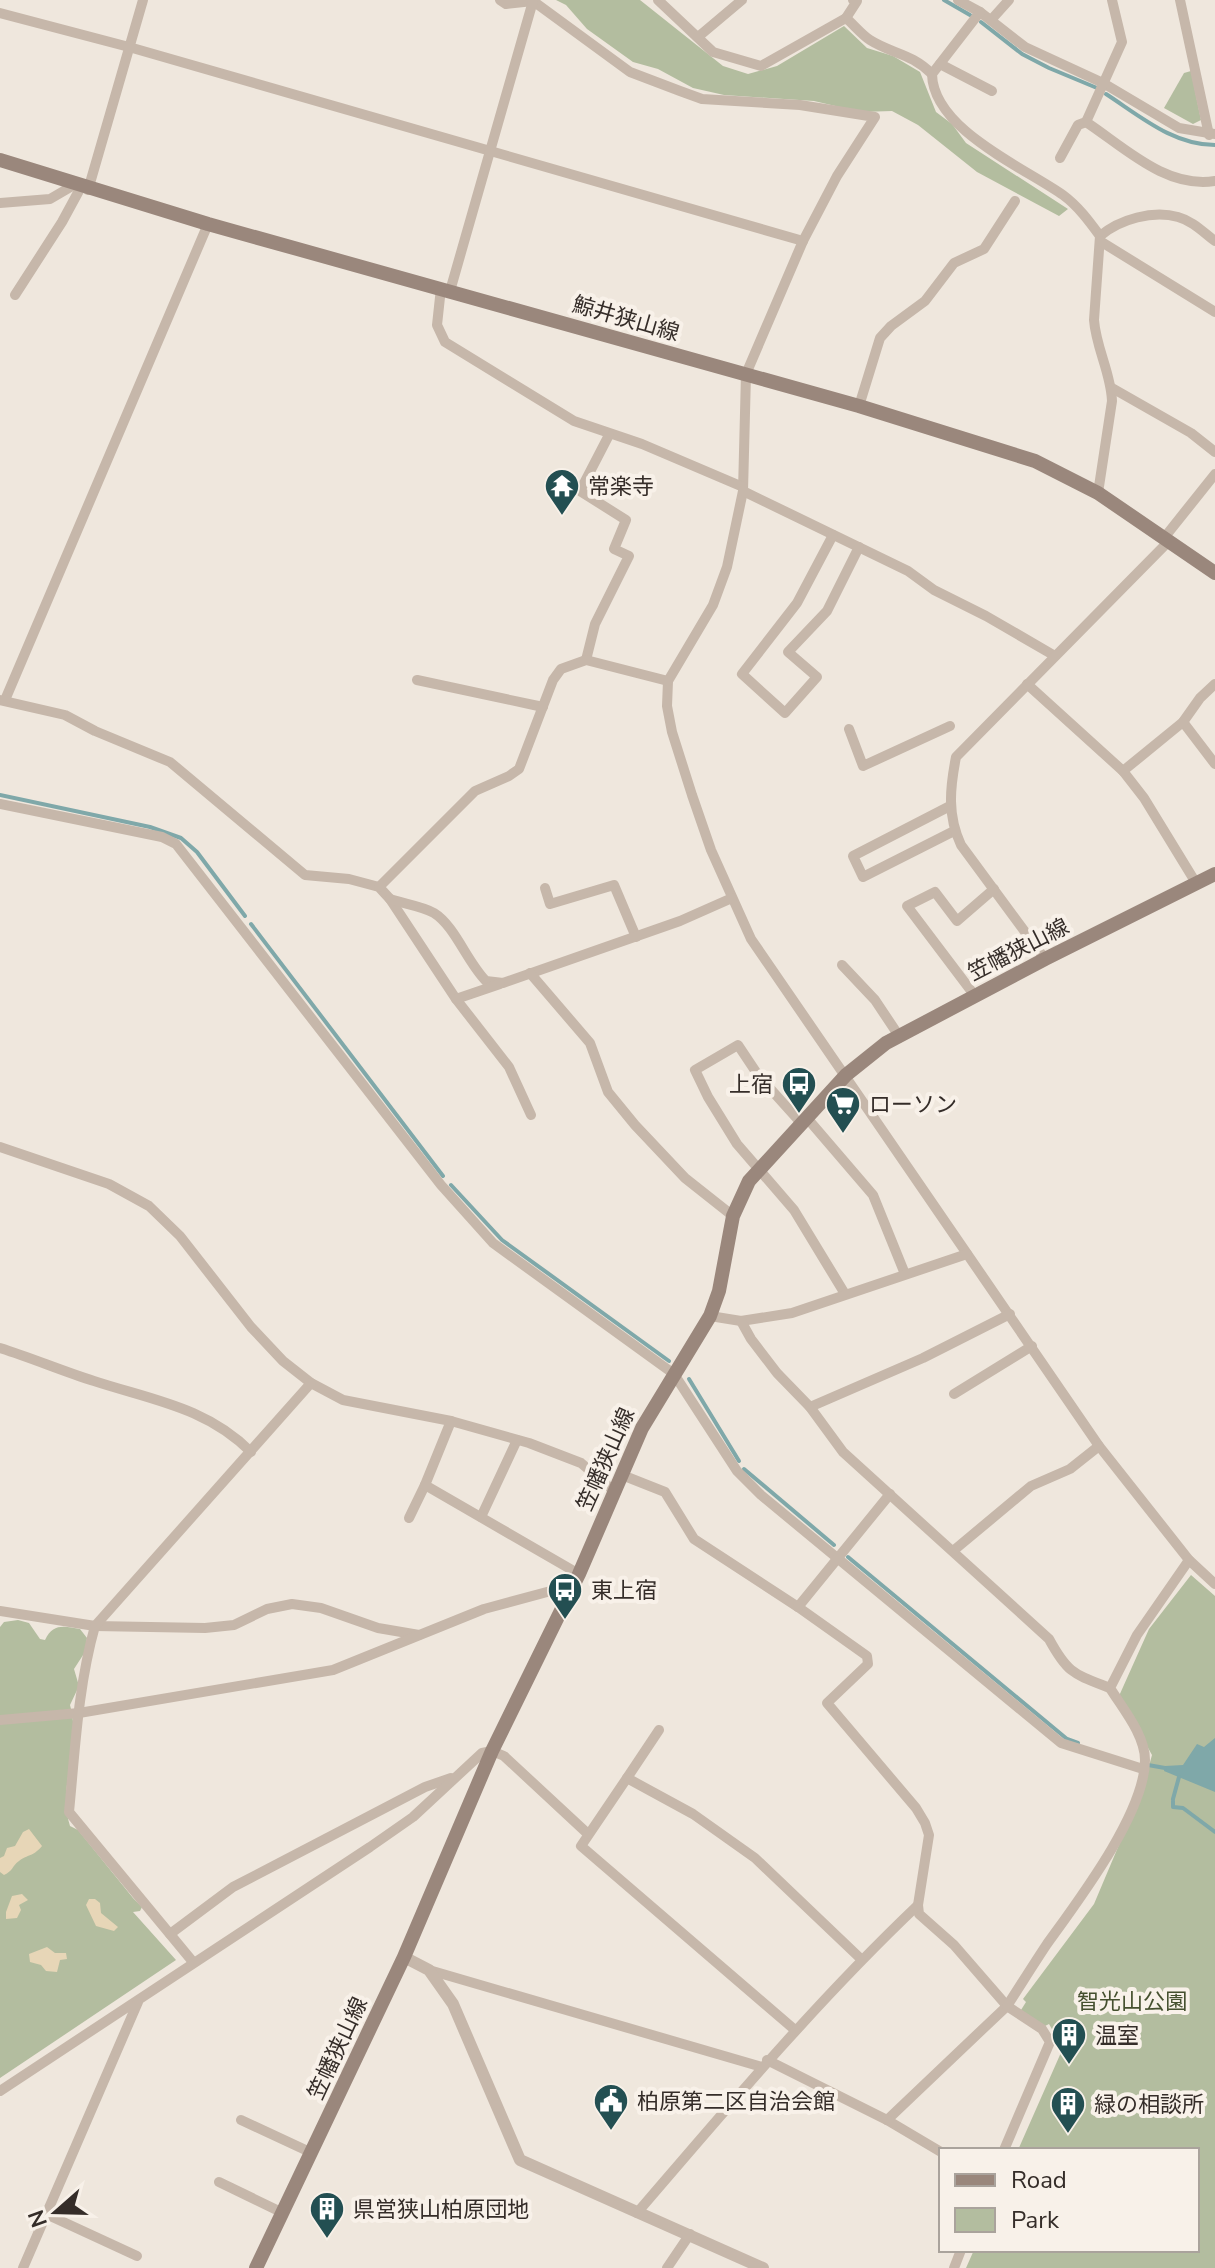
<svg xmlns="http://www.w3.org/2000/svg" width="1215" height="2268" font-family="'Nunito Sans','Noto Sans JP',sans-serif">
<style>
.green{fill:#b3bd9f}
.sand{fill:#e7d6b7}
.water{fill:#7fa8a9}
.lines{fill:none;stroke-linecap:round;stroke-linejoin:round}
.stream{stroke:#7fa8a9;stroke-width:4}
.minor{stroke:#c6b7aa;stroke-width:10}
.tertiary{stroke:#c6b7aa;stroke-width:12}
.secondary{stroke:#9a877c;stroke-width:14}
.labels{text-anchor:middle;stroke-width:8;stroke-linejoin:round;paint-order:stroke}
.street-label{font-size:22px;fill:#352d29;stroke:#f8f1e9}
.poi-label{font-size:22px;fill:#352d29;stroke:#f8f1e9;text-anchor:start}
.park-label{font-size:22px;fill:#45502f;stroke:#f8f1e9}
</style>
<rect width="100%" height="100%" fill="#efe7dd"/>
<!-- green -->
<g class="green">
<polygon points="556,0 640,0 723,66 748,74 777,66 844,26 867,48 893,56 920,72 936,112 952,124 966,143 1068,209 1059,216 977,172 918,125 892,111 861,112 814,101 724,95 693,88 658,69 633,62 587,29 566,5"/>
<polygon points="1191,71 1201,120 1193,124 1164,108 1184,73"/>
<polygon points="1191,1575 1215,1596 1215,2268 966,2268 974,2250 1197,2250 1197,2150 1018,2150 1063,2048 1049,2024 1043,2027 1021,2010 1026,2002 1023,1999 1094,1904 1143,1788 1152,1755 1119,1696 1149,1629"/>
<path d="M18,1620L29,1623L40,1639L45,1640C53,1623 64,1626 80,1629L87,1638L85,1652L74,1669L79,1686L70,1705C82,1745 57,1786 70,1826L78,1830L133,1898L142,1907L140,1911L133,1912L176,1960L0,2078V1627L4,1622Z"/>
</g>
<!-- sand -->
<g class="sand">
<path d="M29,1829L42,1846C33,1857 28,1854 19,1861C12,1866 13,1871 4,1875L0,1872V1858L4,1856L7,1848L15,1846L23,1832Z"/>
<polygon points="22,1894 28,1900 19,1905 21,1910 17,1918 6,1919 6,1912 12,1896"/>
<polygon points="89,1899 95,1899 100,1903 101,1913 118,1927 114,1931 96,1926 86,1905"/>
<polygon points="47,1947 55,1953 66,1953 67,1959 60,1960 57,1972 46,1971 41,1965 30,1962 29,1954"/>
</g>
<!-- water -->
<polygon class="water" points="1215,1738 1215,1792 1164,1771 1165,1766 1183,1765 1197,1744 1204,1747"/>
<g class="lines">
<!-- stream -->
<g class="stream">
<polyline points="944,0 970,15"/>
<polyline points="981,22 1022,54 1049,68 1097,88"/>
<path d="M1106,94C1140,116 1173,145 1215,145"/>
<polyline points="0,795 150,827 181,838 197,852 245,916"/>
<polyline points="251,924 443,1176"/>
<polyline points="451,1185 502,1240 669,1361"/>
<polyline points="689,1379 739,1461"/>
<polyline points="744,1469 834,1545"/>
<polyline points="848,1557 1067,1739 1078,1743"/>
<polyline points="1148,1765 1165,1768"/>
<polyline points="1173,1799 1179,1777"/>
<polyline points="1173,1801 1173,1807 1183,1808 1215,1832"/>
</g>
<!-- minor -->
<g class="minor">
<polyline points="500,0 506,4 533,1 630,72 680,91 702,99 800,105 875,117 837,176 803,241 746,374 743,491 727,567 713,605 668,681 667,706 672,732 692,795 711,850 751,939 1099,1446 1189,1560 1215,1584"/>
<path d="M658,0L713,52L761,66L846,18C854,25 862,35 870,40C892,54 911,53 932,74"/>
<polyline points="958,0 980,12 1025,47 1103,83 1179,128 1215,134"/>
<path d="M1112,0L1122,42L1086,122C1124,147 1166,189 1215,181"/>
<polyline points="1180,0 1209,135"/>
<path d="M980,12L932,74C933,129 1023,167 1063,195C1078,206 1089,221 1100,236L1094,320C1096,348 1111,373 1112,401L1098,493"/>
<polyline points="0,13 129,47 803,241"/>
<polyline points="846,18 857,1 853,0"/>
<polyline points="991,20 1009,0"/>
<polyline points="698,37 742,0"/>
<polyline points="940,64 992,91"/>
<polyline points="1060,158 1078,125 1086,122"/>
<polyline points="88,190 143,0"/>
<polyline points="0,203 50,199 74,185"/>
<path d="M1100,236C1120,219 1153,210 1178,217C1193,221 1204,233 1215,241"/>
<polyline points="1100,241 1215,312"/>
<polyline points="441,288 437,325 445,342 574,421 642,444 743,487"/>
<polyline points="450,291 533,1"/>
<polyline points="15,295 62,222 81,187"/>
<polyline points="1112,388 1191,433 1215,452"/>
<polyline points="859,406 880,338 891,326 925,301 954,263 984,249 1015,201"/>
<polyline points="743,491 908,571 934,590 986,616 1055,656"/>
<polyline points="833,535 797,603 742,674 785,713 817,677 788,652 827,611 859,547"/>
<polyline points="1164,538 1215,474"/>
<polyline points="586,660 595,624 629,556 614,549 626,520 580,491 609,435"/>
<polyline points="417,680 543,707"/>
<polyline points="1027,684 1123,771 1144,798 1196,883"/>
<polyline points="0,700 65,715 95,731 170,762 305,875 349,879 379,887 390,899 456,999 509,1067 531,1115"/>
<polyline points="5,700 208,224"/>
<polyline points="1183,722 1215,764"/>
<polyline points="849,729 863,766 950,726"/>
<polyline points="1123,771 1183,722 1200,698 1215,684"/>
<polyline points="0,804 162,837 176,844 441,1185 493,1243 674,1374 737,1471 761,1495 1061,1743 1143,1769"/>
<polyline points="950,806 853,856 863,877 954,831"/>
<polyline points="379,887 475,791 509,776 519,769 553,680 561,669 586,660 668,681"/>
<polyline points="545,888 550,904 614,885 636,937"/>
<path d="M390,899C404,904 422,906 434,913C455,926 467,962 486,981L503,983L680,921L732,898"/>
<path d="M1045,959L961,845C947,815 950,788 956,757L1169,541"/>
<polyline points="842,965 875,1000 899,1036"/>
<polyline points="530,973 590,1043 608,1092 635,1125 685,1178 733,1216"/>
<polyline points="975,996 907,906 935,892 957,921 994,889"/>
<polyline points="456,999 500,984"/>
<polyline points="807,1118 873,1195 905,1274"/>
<polyline points="801,1123 758,1075 738,1045 695,1070 708,1097 737,1144 794,1210 845,1294"/>
<polyline points="0,1147 109,1184 149,1206 180,1236 251,1327 283,1361 311,1383 343,1400 451,1421"/>
<polyline points="710,1316 741,1321 792,1313 967,1254"/>
<path d="M741,1321L751,1339L777,1373L810,1407L843,1452L1049,1639C1068,1674 1074,1674 1110,1688"/>
<path d="M0,1348C32,1358 62,1371 94,1381C152,1400 206,1407 251,1452"/>
<polyline points="954,1394 1032,1346"/>
<polyline points="810,1407 923,1358 1010,1314"/>
<polyline points="622,1475 665,1492 694,1539 798,1607 867,1656 868,1664 827,1703 916,1808 925,1823 929,1835 918,1905 919,1914 954,1945 1007,2006 887,2120"/>
<polyline points="481,1517 517,1440"/>
<polyline points="409,1518 425,1485"/>
<polyline points="953,1551 1031,1486 1070,1469 1099,1446"/>
<polyline points="579,1574 425,1485 451,1421 529,1443 581,1463 615,1492"/>
<polyline points="798,1607 890,1494"/>
<polyline points="0,1611 95,1626 205,1628 234,1625 267,1609 292,1604 321,1608 378,1628 419,1635"/>
<polyline points="0,1720 79,1713 333,1670 484,1609 573,1585"/>
<polyline points="627,1778 659,1730"/>
<polyline points="170,1934 233,1887 425,1787 451,1778"/>
<path d="M193,1962L69,1812C75,1751 78,1686 95,1626L311,1383"/>
<polyline points="429,1970 762,2067"/>
<polyline points="795,2030 581,1846 627,1778 693,1814 755,1858 861,1959"/>
<polyline points="767,2060 887,2120 941,2152"/>
<polyline points="0,2091 370,1847 413,1817 482,1753 492,1751 504,1756 588,1834"/>
<polyline points="241,2120 312,2153"/>
<path d="M1004,2150L1050,2042L1042,2029L1007,2006C1020,1986 1033,1965 1047,1944C1078,1901 1145,1813 1145,1760C1145,1735 1123,1709 1110,1688L1137,1635L1189,1560"/>
<polyline points="219,2182 283,2213"/>
<path d="M637,2213C728,2107 817,2001 918,1905"/>
<polyline points="46,2214 137,2256"/>
<polyline points="23,2268 138,2002"/>
<polyline points="667,2268 690,2234"/>
<polyline points="954,2268 961,2250"/>
</g>
<!-- tertiary -->
<polyline class="tertiary" points="404,1957 429,1970 453,2004 520,2160 763,2268"/>
<!-- secondary -->
<g class="secondary">
<polyline points="0,160 208,224 859,406 1035,461 1098,493 1215,573"/>
<polyline points="256,2268 404,1957 492,1751 579,1574 642,1428 710,1316 719,1291 733,1216 749,1181 846,1075 886,1043 1045,959 1215,874"/>
</g>
</g>
<!-- icons -->
<defs>
<symbol id="temple-pin" viewBox="-11 -11 22 30"><path d="M0 17L-7.5 6A9.5 9.5 0 1 1 7.5 6Z" fill="#234f52" stroke="#f8f1e9"/><path d="M0-6L5-2H3V0L6.5 2.5H4V6H1.5V3h-3V6H-4V2.5H-6.5L-3 0V-2H-5Z" fill="#fff"/></symbol>
<symbol id="bus-pin" viewBox="-11 -11 22 30"><path d="M0 17L-7.5 6A9.5 9.5 0 1 1 7.5 6Z" fill="#234f52" stroke="#f8f1e9"/><path d="M-5-6H5V4H4V6H2V4H-2V6H-4V4H-5ZM-3.5-4V0h7V-4ZM-3.5 1.2v1.5H-2V1.2ZM2 1.2v1.5H3.5V1.2Z" fill="#fff"/></symbol>
<symbol id="supermarket-pin" viewBox="-11 -11 22 30"><path d="M0 17L-7.5 6A9.5 9.5 0 1 1 7.5 6Z" fill="#234f52" stroke="#f8f1e9"/><path d="M-6-5.5h2.5l.6 2H6L4.5 2H-2.5L-4.4-4H-6ZM-1.5 3.2a1.3 1.3 0 1 0 .1 0ZM3 3.2a1.3 1.3 0 1 0 .1 0Z" fill="#fff"/></symbol>
<symbol id="building-pin" viewBox="-11 -11 22 30"><path d="M0 17L-7.5 6A9.5 9.5 0 1 1 7.5 6Z" fill="#234f52" stroke="#f8f1e9"/><path d="M-4-6H4V6H1V3H-1V6H-4ZM-2.5-4.3h1.7v1.8h-1.7ZM.8-4.3h1.7v1.8H.8ZM-2.5-1h1.7V.8h-1.7ZM.8-1h1.7V.8H.8Z" fill="#fff"/></symbol>
<symbol id="civic-pin" viewBox="-11 -11 22 30"><path d="M0 17L-7.5 6A9.5 9.5 0 1 1 7.5 6Z" fill="#234f52" stroke="#f8f1e9"/><path d="M-.6-6.5H3V-4.5H.6V-3L4-1V1h2V6H-6V1h2V-1L-.6-3ZM-1.2 2.5V6h2.4V2.5Z" fill="#fff"/></symbol>
</defs>
<g fill-rule="evenodd">
<use href="#temple-pin" x="542" y="466" width="40" height="54"/>
<use href="#bus-pin" x="779" y="1064" width="40" height="54"/>
<use href="#supermarket-pin" x="823" y="1084" width="40" height="54"/>
<use href="#bus-pin" x="545" y="1570" width="40" height="54"/>
<use href="#building-pin" x="1049" y="2015" width="40" height="54"/>
<use href="#civic-pin" x="591" y="2081" width="40" height="54"/>
<use href="#building-pin" x="1048" y="2084" width="40" height="54"/>
<use href="#building-pin" x="307" y="2189" width="40" height="54"/>
</g>
<g class="labels">
<!-- street labels -->
<g class="street-label">
<text transform="translate(626 318) rotate(16)" y="8">鯨井狭山線</text>
<text transform="translate(1018 949) rotate(-27)" y="8">笠幡狭山線</text>
<text transform="translate(605 1459) rotate(-66)" y="8">笠幡狭山線</text>
<text transform="translate(337 2048) rotate(-65)" y="8">笠幡狭山線</text>
</g>
<!-- poi labels -->
<g class="poi-label">
<text x="588" y="494">常楽寺</text>
<text x="773" y="1092" text-anchor="end">上宿</text>
<text x="869" y="1112">ローソン</text>
<text x="591" y="1598">東上宿</text>
<text x="1095" y="2043">温室</text>
<text x="637" y="2109">柏原第二区自治会館</text>
<text x="1094" y="2112">緑の相談所</text>
<text x="353" y="2217">県営狭山柏原団地</text>
</g>
<!-- park labels -->
<g class="park-label">
<text x="1132" y="2009">智光山公園</text>
</g>
</g>
<!-- legend -->
<rect x="939" y="2148" width="260" height="104" fill="#f8f1e9" stroke="#aaa39c" stroke-width="2"/>
<rect x="955" y="2174" width="40" height="12" fill="#9a877c" stroke="#aaa39c" stroke-width="2"/>
<text x="1011" y="2188" font-size="24" fill="#352d29">Road</text>
<rect x="955" y="2208" width="40" height="24" fill="#b3bd9f" stroke="#aaa39c" stroke-width="2"/>
<text x="1011" y="2228" font-size="24" fill="#352d29">Park</text>
<!-- north arrow -->
<g transform="translate(56 2212) rotate(250)" stroke="#f8f1e9" stroke-width="6" paint-order="stroke">
<path d="M0-6L14 30L0 20L-14 30Z" fill="#352d29"/>
<text y="-12" font-size="22" font-weight="bold" text-anchor="middle" fill="#352d29">N</text>
</g>
</svg>
